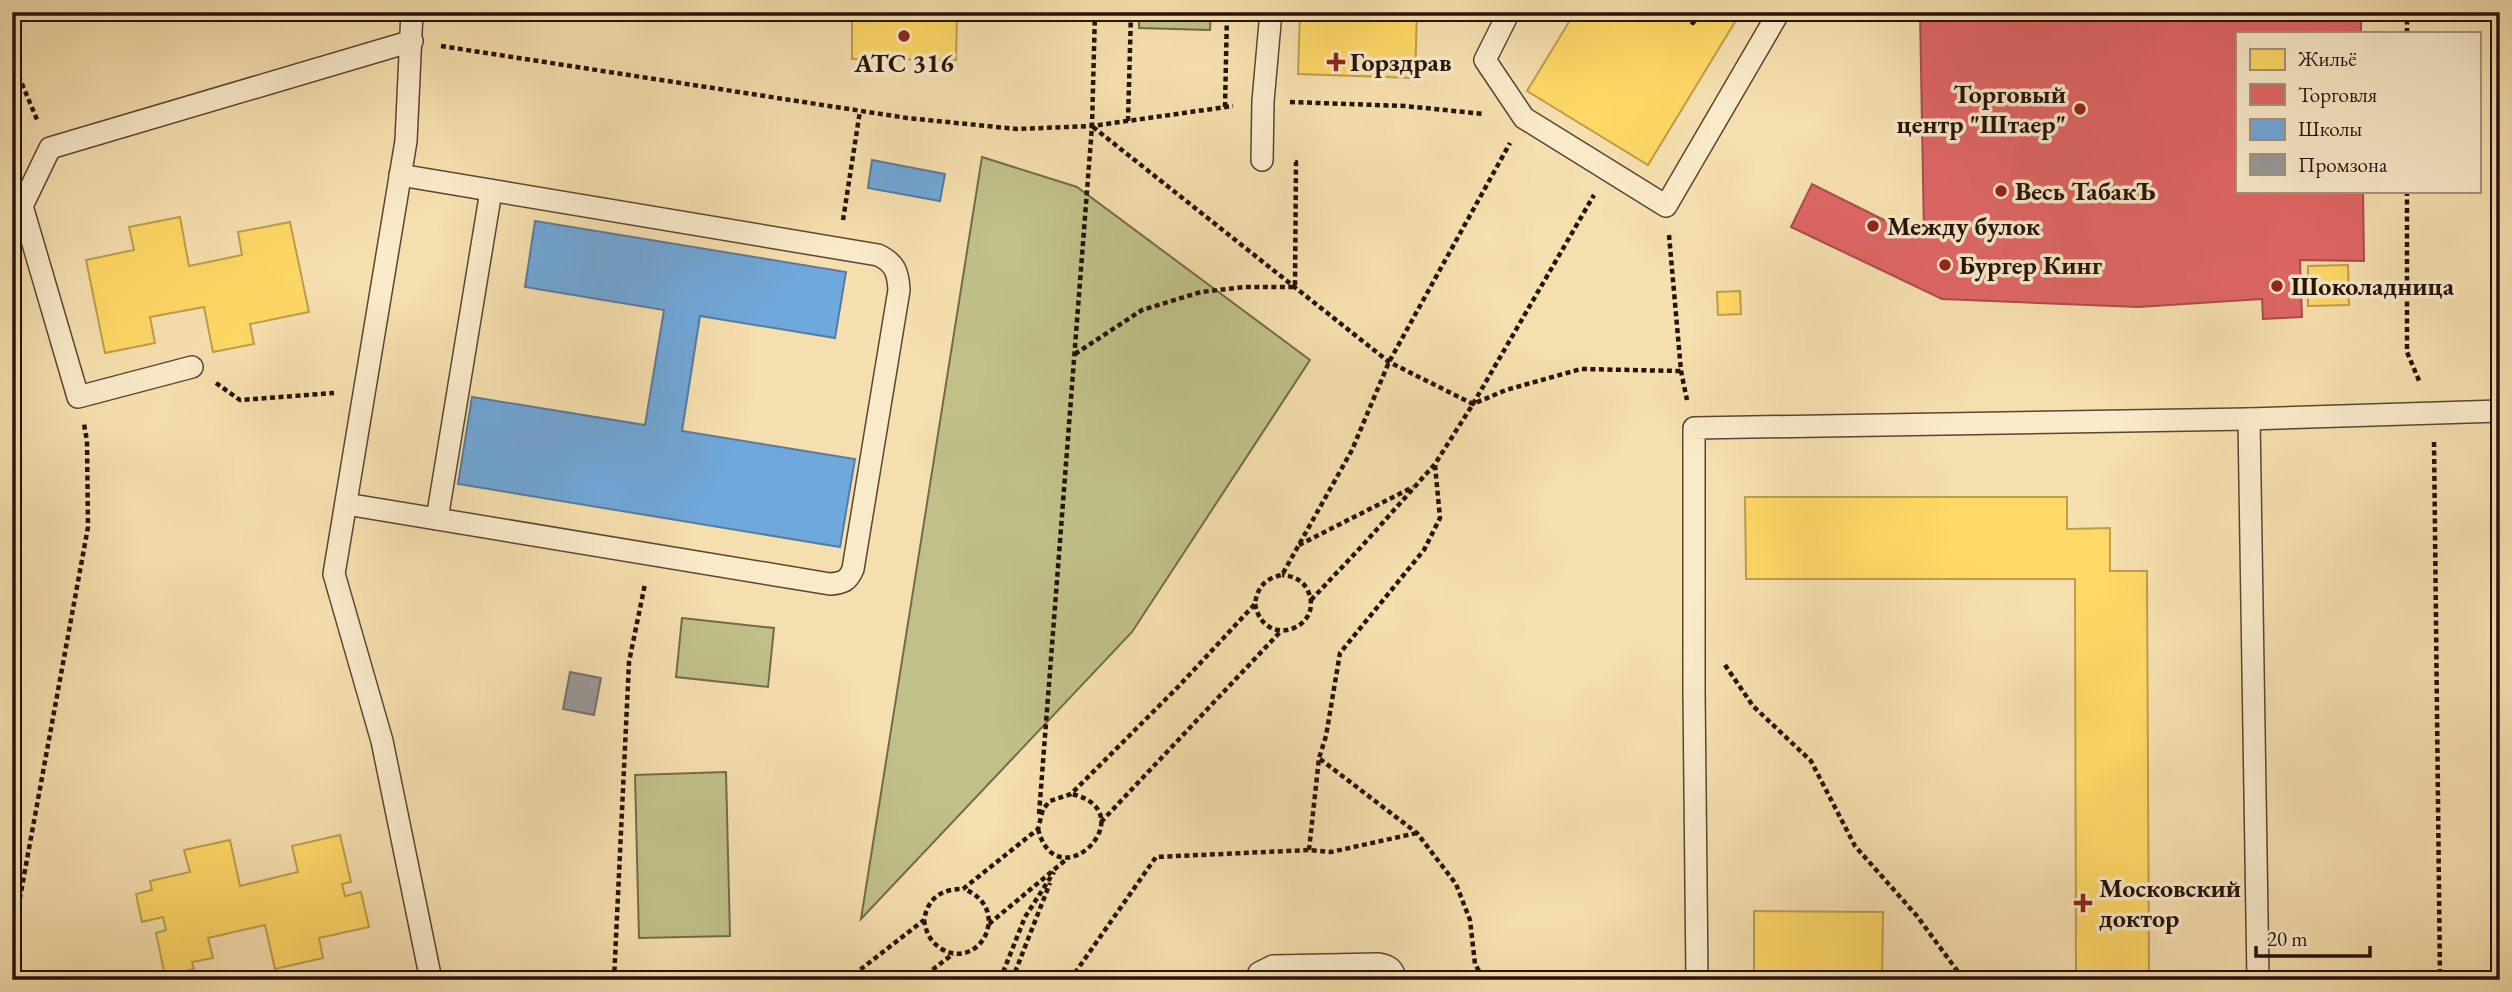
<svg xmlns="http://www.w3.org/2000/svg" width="2512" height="992" font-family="'EB Garamond',serif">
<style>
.green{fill:#c0c188;stroke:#736a4a;stroke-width:2}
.homes{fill:#ffd966;stroke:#be9d4b;stroke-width:2}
.shops{fill:#e06666;stroke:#a84d4b;stroke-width:2}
.schools{fill:#6fa8dc;stroke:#597b9d;stroke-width:2}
.industry{fill:#999;stroke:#76706e;stroke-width:2}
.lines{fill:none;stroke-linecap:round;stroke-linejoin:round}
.service-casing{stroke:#5a4534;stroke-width:24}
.path{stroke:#26120b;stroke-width:4.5;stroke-dasharray:5 3.5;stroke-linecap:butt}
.service{stroke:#f9eaca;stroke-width:21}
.poi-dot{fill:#8f2418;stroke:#f9eaca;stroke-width:2.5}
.labels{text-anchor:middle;stroke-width:7;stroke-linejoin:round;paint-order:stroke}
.poi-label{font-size:26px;font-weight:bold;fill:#26120b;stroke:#f9eaca;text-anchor:start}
</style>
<rect width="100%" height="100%" fill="#f6dfae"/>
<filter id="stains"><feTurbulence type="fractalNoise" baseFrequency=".00286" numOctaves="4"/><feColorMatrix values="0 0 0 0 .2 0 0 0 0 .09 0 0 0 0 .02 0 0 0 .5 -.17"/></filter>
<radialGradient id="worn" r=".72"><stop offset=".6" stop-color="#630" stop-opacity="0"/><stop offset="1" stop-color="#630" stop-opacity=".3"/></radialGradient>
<!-- green -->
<g class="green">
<polygon points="1139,12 1211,12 1210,30 1139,28"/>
<polygon points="982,157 1077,187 1310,360 1132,632 861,919"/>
<polygon points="682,618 774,628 768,687 676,677"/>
<polygon points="726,772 730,936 639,938 635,775"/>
</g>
<!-- homes -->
<g class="homes">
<polygon points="852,12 957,12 956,60 852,59"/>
<polygon points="1300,12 1417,12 1415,78 1298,74"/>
<polygon points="1575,12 1741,12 1648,165 1527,91"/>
<polygon points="180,217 189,266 242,255 238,232 290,222 309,312 250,324 254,344 213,352 204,307 150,317 155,343 105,353 86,260 134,250 129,227"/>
<polygon points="2348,265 2349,305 2308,306 2308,266"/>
<polygon points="1740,291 1741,314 1718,315 1717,292"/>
<polygon points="1745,497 2067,497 2067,529 2110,528 2110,571 2147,571 2149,980 2076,980 2075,579 1746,579"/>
<polygon points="340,835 351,882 342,884 345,896 361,892 369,927 319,938 323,958 275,969 265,925 208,938 213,958 192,962 194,969 165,976 156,933 166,930 163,917 142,922 136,894 152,890 150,881 190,872 184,850 230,840 240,886 298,872 292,846"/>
<polygon points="1754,911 1883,912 1882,980 1754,980"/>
</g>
<!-- shops -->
<polygon class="shops" points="1920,12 2361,12 2361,33 2237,33 2237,191 2363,191 2364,261 2300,260 2302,317 2263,319 2262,299 2138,307 1942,299 1791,227 1812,184 1912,234 1924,236"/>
<!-- schools -->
<g class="schools">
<polygon points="872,160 945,174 940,201 868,188"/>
<polygon points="535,221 846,272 835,338 700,316 682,431 855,459 840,547 458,484 472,397 645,425 664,310 525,287"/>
</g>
<!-- industry -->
<polygon class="industry" points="570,672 601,678 594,715 563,709"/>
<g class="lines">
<defs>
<g id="service">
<polyline points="412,12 406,141 334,574 382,741 431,980"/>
<polyline points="1509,12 1485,60 1524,118 1666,206 1779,12"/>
<polyline points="1262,160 1263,101 1271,12"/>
<polyline points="192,367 78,397 22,206 50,148 412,41"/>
<polyline points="2249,419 2258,980"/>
<path d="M346,504L830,584C843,583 848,581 853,569L899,290C898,272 895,263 878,255L400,175"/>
<polyline points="437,519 491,191"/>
<path d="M1256,980L1259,973L1273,966L1379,964C1390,966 1393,969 1396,980"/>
<polyline points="1697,980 1694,692 1694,428 2249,419 2500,411"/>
</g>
</defs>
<!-- service casing -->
<use href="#service" class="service-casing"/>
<!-- path -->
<g class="path">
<polyline points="1677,12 1693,23 1700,12"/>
<polyline points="2407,33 2407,12"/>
<polyline points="441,46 907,118 1017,129 1092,126 1233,106"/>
<polyline points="12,60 38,122"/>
<polyline points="1290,102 1405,106 1484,114"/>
<polyline points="1225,107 1227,12"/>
<polyline points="1128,121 1131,12"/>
<polyline points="1093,127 1389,362 1473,404 1506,390 1581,369 1681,371"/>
<polyline points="2407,191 2407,352 2420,383"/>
<polyline points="843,220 860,111"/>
<polyline points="1669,235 1681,371 1687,400"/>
<polyline points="1075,354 1142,310 1201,292 1244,287 1295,287 1296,162 1292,162"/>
<polyline points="216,383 240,400 334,393"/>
<polyline points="2434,442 2440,980"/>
<polyline points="1299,545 1413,487"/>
<polyline points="1311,600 1362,546 1435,464 1473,404 1594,195"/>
<path d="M1255,604C1264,651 1325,628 1308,591C1303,580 1293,576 1282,575"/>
<polyline points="1725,665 1753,706 1811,761 1855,846 1917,916 1964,980"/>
<polyline points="1320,759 1417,833 1456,884 1470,920 1475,964 1484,980"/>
<polyline points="1039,814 1092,126 1095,12"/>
<polyline points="1101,822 1281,631"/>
<path d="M1038,829C1057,903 1147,812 1072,794"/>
<polyline points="1309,850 1319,758 1326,736 1340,653 1424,550 1440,518 1435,465"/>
<path d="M924,920C926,932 930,941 940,948C979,973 1014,909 964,889"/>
<polyline points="989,924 1068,858"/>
<polyline points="12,941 88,527 87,441 84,424"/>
<polyline points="614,980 629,662 645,584"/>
<path d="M847,980L924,920C928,898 941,889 963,889L1038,829L1043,809L1050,801L1071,794L1178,687L1255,604C1257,588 1265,578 1282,575L1352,450L1389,362L1510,143"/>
<polyline points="919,980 953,954"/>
<polyline points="1000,980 1025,917 1054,872"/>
<polyline points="1012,980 1050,883"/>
<polyline points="1070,980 1156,857 1309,850 1331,852 1417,833"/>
</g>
<!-- service -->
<use href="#service" class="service"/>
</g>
<!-- markers -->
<g class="poi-dot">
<circle cx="904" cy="36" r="7"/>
<path d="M1332.5 51.5h7v7h7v7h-7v7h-7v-7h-7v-7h7z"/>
<circle cx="2080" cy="109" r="7"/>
<circle cx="2001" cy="191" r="7"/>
<circle cx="1873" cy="226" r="7"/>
<circle cx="1945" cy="265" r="7"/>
<circle cx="2277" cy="286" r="7"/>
<path d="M2079.5 892.5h7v7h7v7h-7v7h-7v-7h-7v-7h7z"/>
</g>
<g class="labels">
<!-- poi labels -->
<g class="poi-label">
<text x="1350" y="71">Горздрав</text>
<text x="904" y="72" text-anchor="middle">АТС 316</text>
<text x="2066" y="103" text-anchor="end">Торговый<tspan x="2066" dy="30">центр "Штаер"</tspan></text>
<text x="2015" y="200">Весь ТабакЪ</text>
<text x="1887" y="235">Между булок</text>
<text x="1959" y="274">Бургер Кинг</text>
<text x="2291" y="295">Шоколадница</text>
<text x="2099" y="897">Московский<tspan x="2099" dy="30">доктор</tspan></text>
</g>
</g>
<!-- margin -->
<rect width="2512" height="992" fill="none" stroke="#f6dfae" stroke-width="42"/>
<rect x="14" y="14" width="2484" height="964" fill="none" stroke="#26120b" stroke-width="3.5"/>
<rect x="21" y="21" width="2470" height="950" fill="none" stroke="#26120b" stroke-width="2"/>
<!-- legend -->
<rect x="2236" y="32" width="245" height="161" fill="#f9eaca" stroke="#a5947e" stroke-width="2"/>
<rect x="2250" y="49" width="35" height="21" fill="#ffd966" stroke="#a5947e" stroke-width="2"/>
<text x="2298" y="66" font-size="21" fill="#26120b">Жильё</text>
<rect x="2250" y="84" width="35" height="21" fill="#e06666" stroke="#a5947e" stroke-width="2"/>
<text x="2298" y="102" font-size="21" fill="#26120b">Торговля</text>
<rect x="2250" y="119" width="35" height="21" fill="#6fa8dc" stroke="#a5947e" stroke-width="2"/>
<text x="2298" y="136" font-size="21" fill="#26120b">Школы</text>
<rect x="2250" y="154" width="35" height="21" fill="#999999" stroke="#a5947e" stroke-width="2"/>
<text x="2298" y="172" font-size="21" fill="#26120b">Промзона</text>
<!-- scale -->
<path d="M2256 946v10h114v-10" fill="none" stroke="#26120b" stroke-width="3.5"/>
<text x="2267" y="946" font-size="21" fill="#26120b" stroke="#f9eaca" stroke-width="5" paint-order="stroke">20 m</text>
<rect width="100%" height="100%" filter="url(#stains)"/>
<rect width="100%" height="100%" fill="url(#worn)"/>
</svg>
